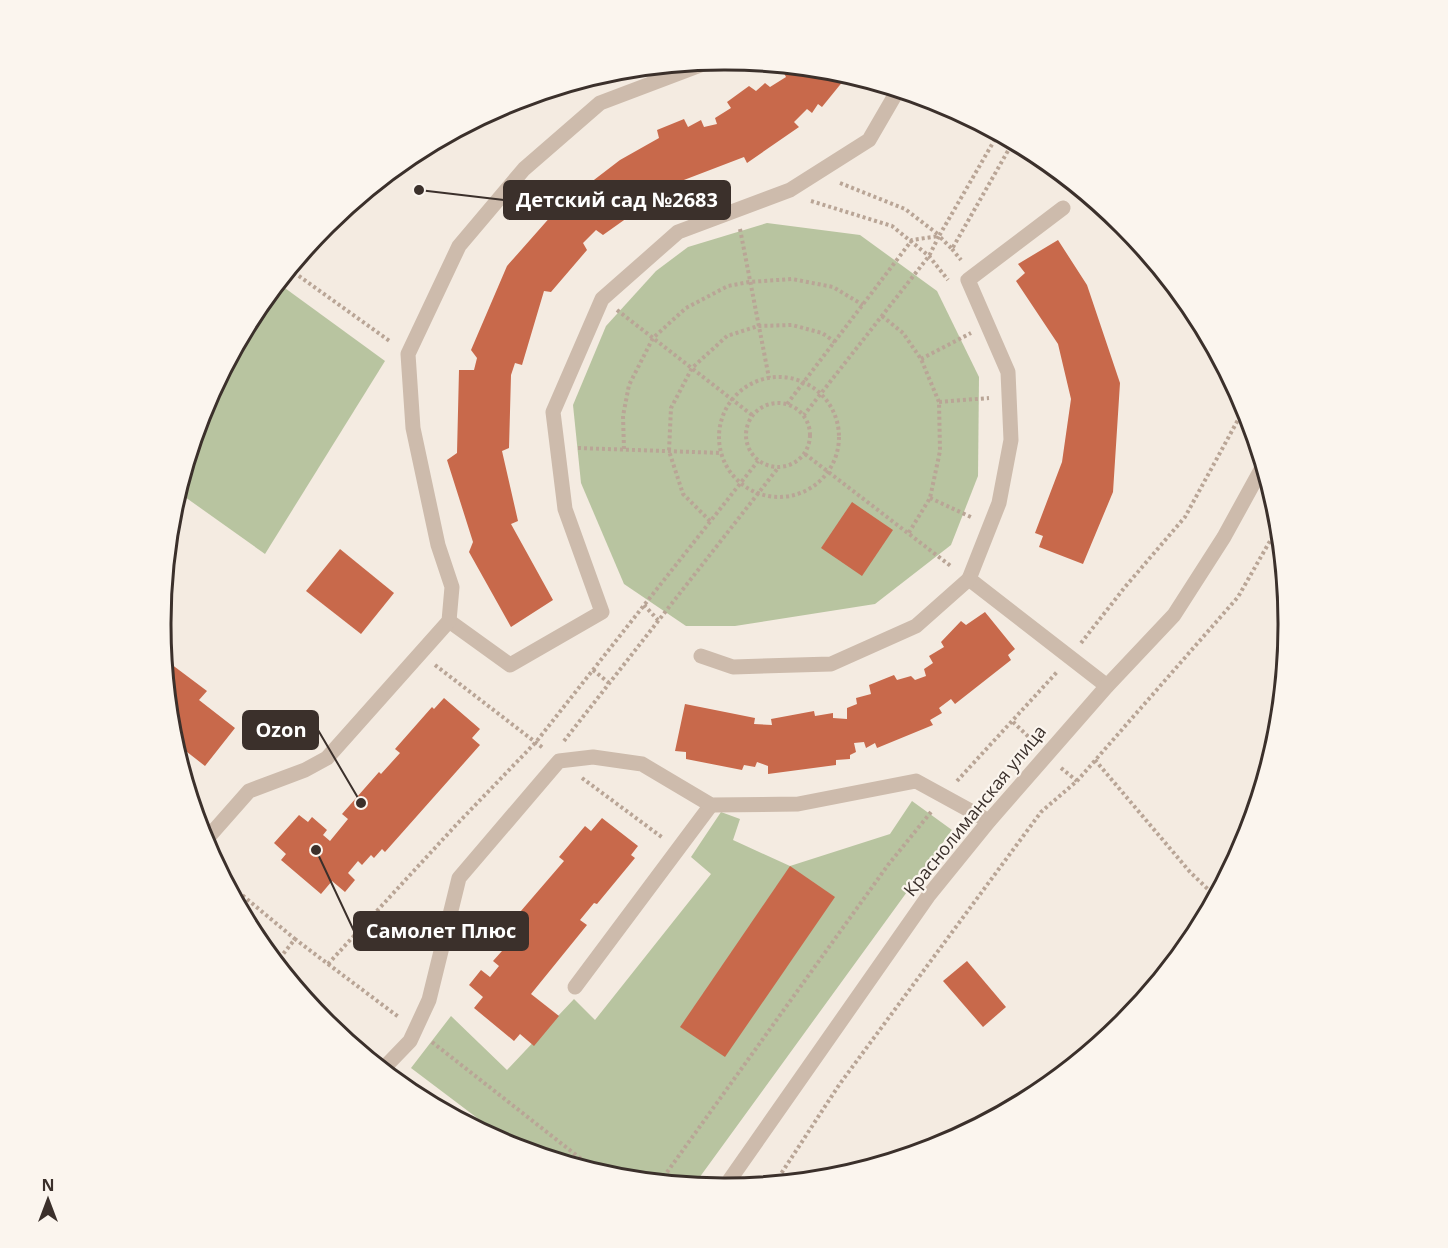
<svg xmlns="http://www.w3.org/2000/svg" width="1448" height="1248" font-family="'Open Sans',sans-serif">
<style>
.green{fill:#b8c4a0}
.building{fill:#c8694b}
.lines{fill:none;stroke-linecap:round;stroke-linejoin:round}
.path{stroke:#b9a596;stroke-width:4;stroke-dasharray:3 3;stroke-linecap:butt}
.minor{stroke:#cdbbac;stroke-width:15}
.labels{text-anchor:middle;stroke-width:4.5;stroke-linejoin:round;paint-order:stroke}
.street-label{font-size:18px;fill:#3b302b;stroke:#fbf5ee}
.rim{fill:none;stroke:#3b302b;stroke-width:3}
.leader{fill:none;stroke:#3b302b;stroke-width:2}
.callout-dot{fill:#3b302b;stroke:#fbf5ee;stroke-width:2}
.callout{fill:#3b302b;stroke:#3b302b;stroke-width:2}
.callout-label{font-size:20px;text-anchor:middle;font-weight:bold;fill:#fff}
</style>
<rect width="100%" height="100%" fill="#f4ebe1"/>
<!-- green -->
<g class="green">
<polygon points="767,223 860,235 937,291 979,377 978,476 951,545 875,604 735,626 686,626 624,584 581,483 573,405 606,326 656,271 688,247"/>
<polygon points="278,283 385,361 265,554 178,492 203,408 255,310"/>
<polygon points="912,801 952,830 694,1185 614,1177 517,1148 411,1068 451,1016 507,1070 574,999 595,1020 711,874 691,857 721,812 740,819 733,840 790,866 890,834"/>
</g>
<!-- building -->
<g class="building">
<polygon points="786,66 834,71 848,75 822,107 818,104 812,113 807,109 794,122 799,127 747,163 744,157 663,188 648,203 603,235 596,230 583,243 587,250 551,292 544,291 522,365 515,363 511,375 509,448 502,451 518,521 511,524 553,600 511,627 469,552 473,542 447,460 457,453 459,370 474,370 477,358 471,350 507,266 560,206 620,160 659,138 657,130 684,119 688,127 701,120 704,127 717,124 715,118 731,108 727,102 749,86 756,91 765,83 770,87 786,77 783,71"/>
<polygon points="1058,240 1087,285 1120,383 1113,492 1083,564 1039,547 1043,536 1035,533 1062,462 1071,399 1058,344 1016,281 1025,273 1018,264"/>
<polygon points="852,502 893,530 862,576 821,548"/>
<polygon points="340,549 394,593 361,634 306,591"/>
<polygon points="985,612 1015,649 1008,655 1011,660 955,704 951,699 939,708 942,713 930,720 933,725 877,748 875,743 866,748 864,742 854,743 856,752 850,755 850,759 836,760 836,765 768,774 768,766 757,762 755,767 744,765 742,770 686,759 686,752 675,751 685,704 755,718 754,724 772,725 771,719 814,711 815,716 833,713 833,718 847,719 847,708 857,704 856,698 871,694 869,685 894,675 897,680 911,676 915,680 926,676 924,669 933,663 929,656 944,647 941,642 961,621 966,625"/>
<polygon points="163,658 207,691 199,700 235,728 205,766 173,741"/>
<polygon points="444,698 480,729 472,738 480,745 385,852 382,849 374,858 371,855 362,865 358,861 348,873 355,880 345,892 332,881 321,894 281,860 286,854 274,843 299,815 308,822 312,817 327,830 323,835 330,841 348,819 342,814 379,772 381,774 400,753 395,749 432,707 434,709"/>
<polygon points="602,818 638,846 631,855 635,858 597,904 594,903 580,920 587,925 531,994 559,1016 534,1046 520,1034 514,1041 474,1008 483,997 469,985 481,970 490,977 499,966 493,961 502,951 497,947 506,936 502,933 564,861 559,857 585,826 591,831"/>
<polygon points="790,866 835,897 725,1057 680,1027"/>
<polygon points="967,961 1006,1007 983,1027 943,981"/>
</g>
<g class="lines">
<!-- path -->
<g class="path">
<polyline points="998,134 939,236 952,249 1013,142"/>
<polyline points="840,183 905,209 939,235"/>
<polyline points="811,201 892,226 929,256 948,280"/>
<polyline points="740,229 769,378"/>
<polyline points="952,249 961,260"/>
<polyline points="289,269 391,342"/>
<polyline points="617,310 752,415"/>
<polyline points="882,316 903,333 921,359 939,402 940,451 930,498 908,534"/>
<polyline points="921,359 971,333"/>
<circle cx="779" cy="437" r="60"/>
<polyline points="939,402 989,398"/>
<circle cx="778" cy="435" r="32"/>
<polyline points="787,404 912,240 939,236 929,256 804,415"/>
<polyline points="578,448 722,453"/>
<polyline points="624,449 623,416 629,385 653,338 686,308 728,286 749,282 792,279 833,287 863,305"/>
<polyline points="805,454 952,567"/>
<polyline points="930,498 973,518"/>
<polyline points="710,521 683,494 669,451 671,408 692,368 727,336 758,326 792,325 822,333 835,342"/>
<polyline points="644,605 658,620"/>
<polyline points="1081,643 1125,587 1185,517 1245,407"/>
<polyline points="435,665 543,748"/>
<polyline points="593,670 609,683"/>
<polyline points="1013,722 1034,742"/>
<polyline points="564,741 778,468"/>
<polyline points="1095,760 1190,872 1215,896"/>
<polyline points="1061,768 1077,781"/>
<polyline points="582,778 663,838"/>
<polyline points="957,781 1057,672"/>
<polyline points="224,880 295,939"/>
<polyline points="276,963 295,939 328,964 457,824 536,742 758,461"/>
<polyline points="328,964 400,1018"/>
<polyline points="432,1042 599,1173"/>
<polyline points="660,1182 888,865 931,812"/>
<polyline points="775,1183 839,1085 1041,812 1077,781 1238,597 1278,527"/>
</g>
<!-- minor -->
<g class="minor">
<polyline points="1063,208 968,280 1008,372 1011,440 999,503 969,579 1107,686"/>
<polyline points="449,621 510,665 602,612 565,509 553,412 602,299 678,232 790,190 869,140 898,90"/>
<polyline points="701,656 733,667 831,664 916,626 969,579"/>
<polyline points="204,842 249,791 305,770 327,758 449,621 452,587 438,545 413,428 408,354 459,246 524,169 600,103 711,61"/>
<polyline points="575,987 711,805"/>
<polyline points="382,1070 410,1041 429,1000 459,878 559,761 593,757 642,764 711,805 798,804 916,781 989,821"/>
<polyline points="724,1188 929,895 989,821 1107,686 1174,615 1224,537 1263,466"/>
</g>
</g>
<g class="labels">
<!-- street labels -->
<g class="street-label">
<text transform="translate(975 811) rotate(-51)" y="6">Краснолиманская улица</text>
</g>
</g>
<!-- crop -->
<path d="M0 0H1448V1248H0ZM724 70H725A553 553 0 0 1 1278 623V625A553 553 0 0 1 725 1178H724A553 553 0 0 1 171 625V623A553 553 0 0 1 724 70Z" fill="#fbf5ee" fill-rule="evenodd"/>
<path class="rim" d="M724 70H725A553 553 0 0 1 1278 623V625A553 553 0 0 1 725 1178H724A553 553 0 0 1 171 625V623A553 553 0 0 1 724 70Z"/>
<!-- callouts -->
<path class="leader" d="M419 190L504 200M361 803L318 730M316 850L354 931"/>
<g class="callout-dot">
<circle cx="419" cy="190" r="6"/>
<circle cx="361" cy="803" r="6"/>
<circle cx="316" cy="850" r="6"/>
</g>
<g class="callout">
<rect x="504" y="181" width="226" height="38" rx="6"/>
<rect x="243" y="711" width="75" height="38" rx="6"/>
<rect x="354" y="912" width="174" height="38" rx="6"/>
</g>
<g class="callout-label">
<text x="617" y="207">Детский сад №2683</text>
<text x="281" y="737">Ozon</text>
<text x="441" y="938">Самолет Плюс</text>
</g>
<!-- north arrow -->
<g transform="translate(48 1200)" stroke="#fbf5ee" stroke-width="4.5" paint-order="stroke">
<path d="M0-4.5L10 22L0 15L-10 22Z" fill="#3b302b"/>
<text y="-9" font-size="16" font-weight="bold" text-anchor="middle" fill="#3b302b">N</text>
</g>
</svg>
